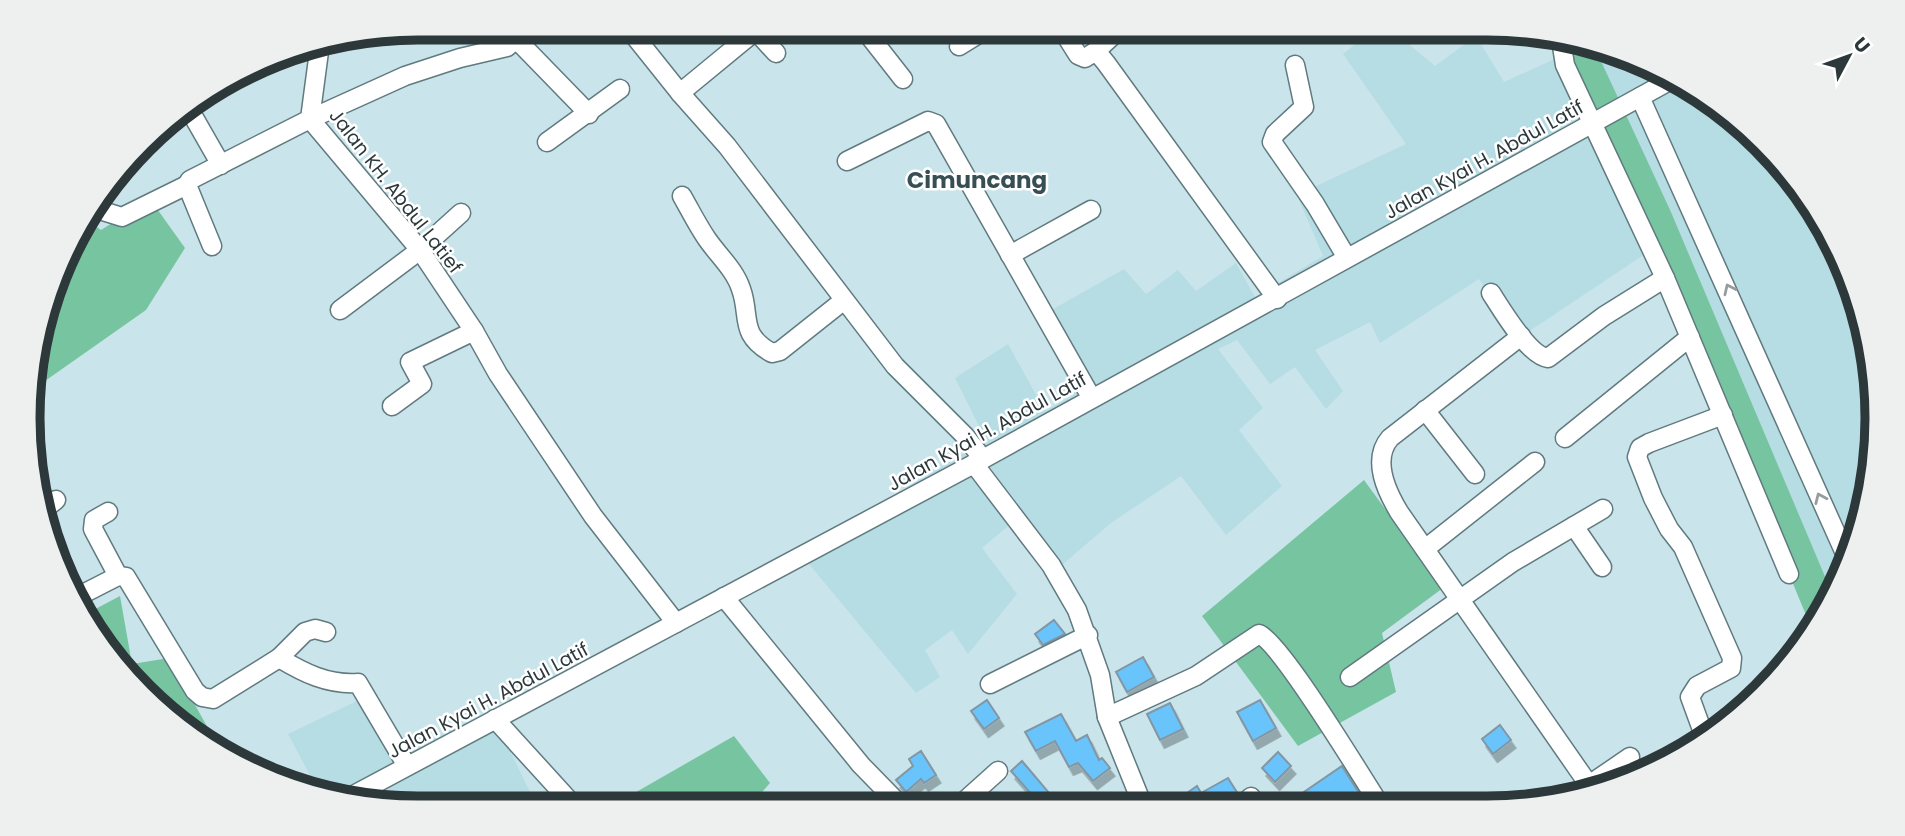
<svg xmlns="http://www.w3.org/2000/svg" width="1905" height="836" font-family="Poppins,sans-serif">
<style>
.built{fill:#b6dce4}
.green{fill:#77c5a0}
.building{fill:#69c4fb;stroke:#8296a4;stroke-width:2;filter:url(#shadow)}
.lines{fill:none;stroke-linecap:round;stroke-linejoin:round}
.minor-casing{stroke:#607a7f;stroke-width:21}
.minor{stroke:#fff;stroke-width:18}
.oneway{stroke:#969c9d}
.labels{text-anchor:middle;stroke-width:5;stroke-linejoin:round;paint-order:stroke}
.street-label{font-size:19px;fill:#2d383b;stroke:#fff}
.quarter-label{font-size:23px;font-weight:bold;fill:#364e54;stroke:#fff}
.rim{fill:none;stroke:#2d383b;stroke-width:9}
</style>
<defs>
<filter id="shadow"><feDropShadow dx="4.5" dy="8" stdDeviation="0" flood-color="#0004"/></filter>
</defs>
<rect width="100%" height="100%" fill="#c9e5eb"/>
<!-- built -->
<g class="built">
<polygon points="1375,28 1389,28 1435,66 1476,36 1504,82 1559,57 1654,248 1519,338 1479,279 1380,343 1370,322 1315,350 1343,391 1326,409 1295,367 1270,384 1237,340 1218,349 1263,408 1239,430 1282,486 1226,535 1181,476 1111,523 1049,576 1013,522 982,548 1017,594 968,654 952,630 925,650 940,677 916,693 799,552 986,440 955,378 1008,344 1045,411 1074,395 1041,316 1124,269 1146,294 1178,270 1196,291 1236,263 1255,297 1323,256 1297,195 1406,144 1343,54"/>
<polygon points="1601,47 1613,49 1744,125 1837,246 1876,393 1856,544 1832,593 1671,212 1594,51"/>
<polygon points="359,700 393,759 490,710 531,794 505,808 418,808 319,792 288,734"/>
</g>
<!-- green -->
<g class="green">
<polygon points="1559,40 1594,46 1671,212 1832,593 1813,632 1642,219"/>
<polygon points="150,199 185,248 146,310 35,388 35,342 80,223 84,218 101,230"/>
<polygon points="1364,480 1443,588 1382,633 1396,692 1298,746 1202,616"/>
<polygon points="120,596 132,664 169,658 214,739 207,742 180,727 82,616"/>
<polygon points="734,736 770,783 749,807 610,807"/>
</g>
<!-- building -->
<g class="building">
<polygon points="1054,620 1065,634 1043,645 1035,634"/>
<polygon points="1143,657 1154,677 1127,692 1116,672"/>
<polygon points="987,700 999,718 984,729 971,711"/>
<polygon points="1260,700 1276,728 1253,741 1237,712"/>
<polygon points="1170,703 1183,729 1160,740 1147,714"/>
<polygon points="1061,714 1076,741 1087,735 1099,760 1102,758 1110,768 1093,781 1078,763 1069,767 1055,741 1036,751 1025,732"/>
<polygon points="1500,725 1511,740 1493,754 1482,739"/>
<polygon points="921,751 936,775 924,783 921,779 906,792 896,780 913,766 909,759"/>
<polygon points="1278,752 1291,766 1275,782 1262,768"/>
<polygon points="1022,761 1050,794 1039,803 1011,771"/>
<polygon points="1342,766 1359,793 1334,805 1285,805"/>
<polygon points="1228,778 1238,794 1230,806 1180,806 1184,803 1180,798 1197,786 1201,793"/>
</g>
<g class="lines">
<defs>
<g id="minor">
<polyline points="529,28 507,47 460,58 405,76 310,119 420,250 474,331 498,374 593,516 676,623"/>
<polyline points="628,28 680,93 727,146 895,366 965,436 983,459"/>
<polyline points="753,28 776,53"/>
<polyline points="863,28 903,79"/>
<polyline points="1061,28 1078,55 1085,58 1096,51 1106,63 1277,299"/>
<polyline points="1561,40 1565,65 1665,278 1789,574"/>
<polyline points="518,41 589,114"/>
<polyline points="959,46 988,28"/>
<polyline points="1096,51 1121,28"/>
<polyline points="1295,65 1304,107 1275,134 1272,142 1315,204 1347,258"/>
<polyline points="680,93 759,28"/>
<polyline points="1640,97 1848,560"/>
<polyline points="189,109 221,165"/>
<polyline points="547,142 620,89"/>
<polyline points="847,161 928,121 936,124 1091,397"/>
<path d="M682,196C690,210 698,226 707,239C718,255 735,270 741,289C751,316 738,334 772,353L780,351L843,301"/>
<polyline points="93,208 122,217 187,185"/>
<polyline points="212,246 187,185 190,180 310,119 320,44"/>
<polyline points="1010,255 1091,210"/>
<path d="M1491,293C1502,310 1529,356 1548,358L1604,316L1665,278"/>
<polyline points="340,310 420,250 461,213"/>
<path d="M1521,336L1390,438C1371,460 1387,492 1399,512L1589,785"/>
<polyline points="392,406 422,384 410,362 474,331"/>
<polyline points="1425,410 1475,474"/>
<polyline points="1565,438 1690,337"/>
<polyline points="974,464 1051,565 1077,610 1100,675 1107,717 1143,806"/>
<polyline points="42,511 56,500"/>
<polyline points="108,512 94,520 93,529 118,576"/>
<polyline points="1574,526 1602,567"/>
<polyline points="1425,549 1535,462"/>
<polyline points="724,597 861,765 902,807"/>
<polyline points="75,598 118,576 126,577 195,691 202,697 213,699 279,658 305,632 315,629 326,632"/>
<path d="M279,658C304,673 328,685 358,683L407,766"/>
<polyline points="1350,677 1513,562 1603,509"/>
<polyline points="990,684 1088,635"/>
<path d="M1107,717L1196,676L1259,634C1282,644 1361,776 1380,805"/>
<polyline points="495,719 576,808"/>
<polyline points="1705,738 1690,697 1697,686 1731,668 1732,658 1683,547 1669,529 1653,498 1637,457 1640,448 1649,443 1723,415"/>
<polyline points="1589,791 1589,785 1630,757"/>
<polyline points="350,797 983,459 1669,81"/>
<polyline points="959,806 998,771"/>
<polyline points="1241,806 1251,797"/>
</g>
</defs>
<!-- minor casing -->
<use href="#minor" class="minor-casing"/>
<!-- minor -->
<use href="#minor" class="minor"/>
</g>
<!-- one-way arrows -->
<defs><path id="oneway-chevron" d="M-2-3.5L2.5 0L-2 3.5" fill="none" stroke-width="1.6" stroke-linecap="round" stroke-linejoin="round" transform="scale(1.75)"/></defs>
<g class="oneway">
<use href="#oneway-chevron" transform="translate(1729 289) rotate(-115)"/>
<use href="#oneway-chevron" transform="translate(1820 498) rotate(-114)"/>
</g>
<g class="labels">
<!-- street labels -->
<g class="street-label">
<text transform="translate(1484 159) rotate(-29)" y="7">Jalan Kyai H. Abdul Latif</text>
<text transform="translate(396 191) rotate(52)" y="7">Jalan KH. Abdul Latief</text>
<text transform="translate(987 431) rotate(-29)" y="7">Jalan Kyai H. Abdul Latif</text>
<text transform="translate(488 700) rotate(-28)" y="7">Jalan Kyai H. Abdul Latif</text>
</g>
<!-- quarter labels -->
<g class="quarter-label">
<text x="977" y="188">Cimuncang</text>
</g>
</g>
<!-- crop -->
<path d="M0 0H1905V836H0ZM418 40H1487A378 378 0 0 1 1865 418V418A378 378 0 0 1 1487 796H418A378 378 0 0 1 40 418V418A378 378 0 0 1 418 40Z" fill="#eeefef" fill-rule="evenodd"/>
<path class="rim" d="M418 40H1487A378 378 0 0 1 1865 418V418A378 378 0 0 1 1487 796H418A378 378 0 0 1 40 418V418A378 378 0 0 1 418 40Z"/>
<!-- north arrow -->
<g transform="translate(1849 56) rotate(49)" stroke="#ffffff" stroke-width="5" paint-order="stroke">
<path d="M0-5L12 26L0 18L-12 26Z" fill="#2d383b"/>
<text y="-10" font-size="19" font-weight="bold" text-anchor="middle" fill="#2d383b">U</text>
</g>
</svg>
